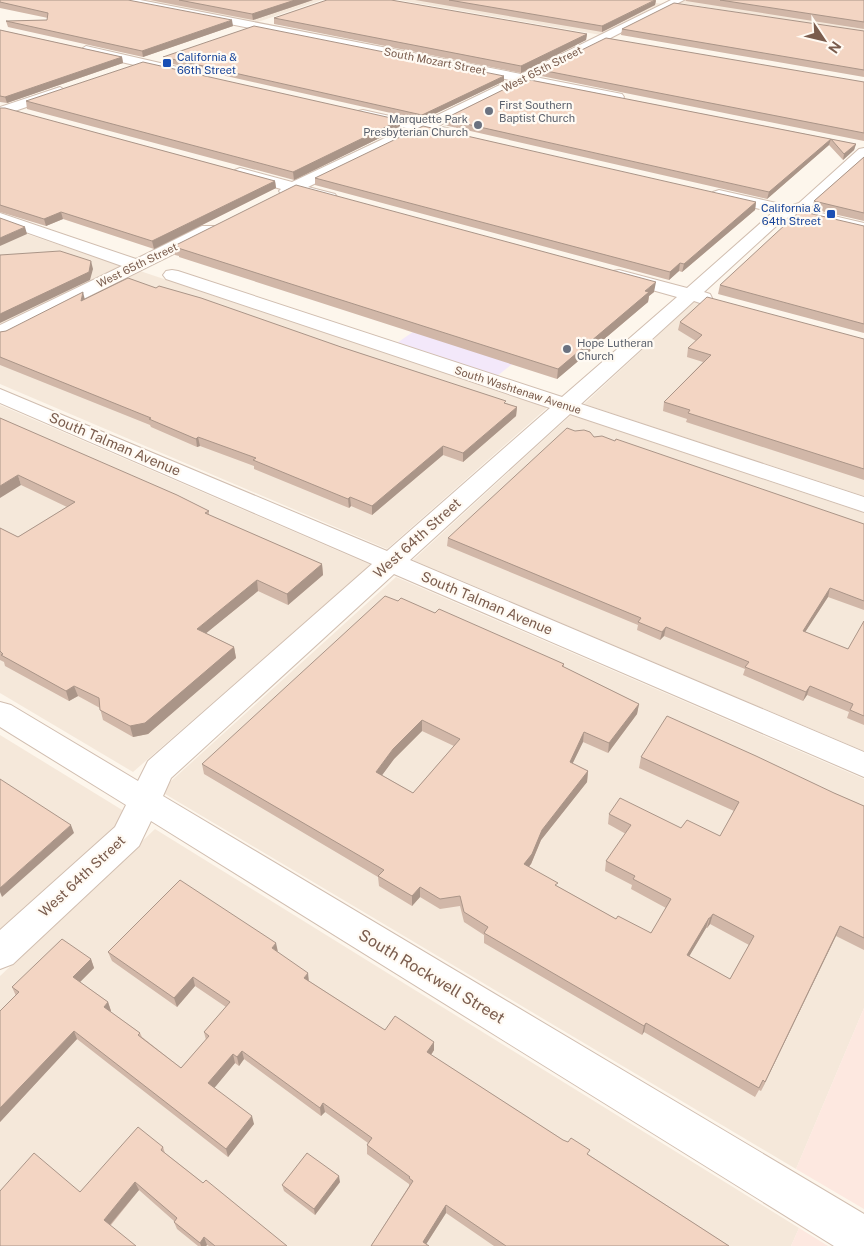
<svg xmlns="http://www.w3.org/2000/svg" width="864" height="1246" font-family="'Public Sans',sans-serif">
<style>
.residential{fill:#f5e8da}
.commercial{fill:#fde8e0}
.education{fill:#f3e8fa}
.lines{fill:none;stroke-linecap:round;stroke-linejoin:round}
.minor-casing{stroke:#d1beb0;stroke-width:2}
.minor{fill:#fff;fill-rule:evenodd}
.wall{fill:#d1b7a8;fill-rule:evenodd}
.shaded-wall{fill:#aa9588}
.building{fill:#f3d5c3;stroke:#aa9588;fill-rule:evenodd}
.transit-dot{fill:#1a4fb4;stroke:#fffaf3;stroke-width:2}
.worship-dot{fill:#6b7280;stroke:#fffaf3;stroke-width:2}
.labels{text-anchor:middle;stroke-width:4.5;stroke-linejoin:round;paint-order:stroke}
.far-transit-label{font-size:11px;fill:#164399;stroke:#fffaf3;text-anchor:start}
.far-street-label{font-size:11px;fill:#7a5c4d;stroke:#fffaf3}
.far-worship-label{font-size:11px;fill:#5b616d;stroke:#fffaf3;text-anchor:start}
.street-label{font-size:14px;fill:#7a5c4d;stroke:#fffaf3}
.near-street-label{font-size:16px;fill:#7a5c4d;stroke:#fffaf3}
</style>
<rect width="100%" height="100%" fill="#fdf6ec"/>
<!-- residential -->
<g class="residential">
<polygon points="137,0 322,0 255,23"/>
<polygon points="399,0 638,0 663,4 601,35"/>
<polygon points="687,0 864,0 864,32 680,3"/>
<polygon points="0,225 122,266 0,326"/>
<polygon points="137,270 548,407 387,549 0,384 0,340"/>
<polygon points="696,300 864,346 864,496 584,404"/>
<polygon points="0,405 371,565 133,772 0,693"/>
<polygon points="571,415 864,513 864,751 413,560"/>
<polygon points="396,577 864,779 864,1008 796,1169 160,791"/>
<polygon points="0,735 132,816 0,936"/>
<polygon points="155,829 799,1228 791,1246 0,1246 0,976"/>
</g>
<!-- commercial -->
<g class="commercial">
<polygon points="864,1008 864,1209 796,1169"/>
<polygon points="799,1228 828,1246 791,1246"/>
</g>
<!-- education -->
<polygon class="education" points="467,294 564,323 497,376 397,343"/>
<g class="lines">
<defs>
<g id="minor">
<path d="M119,0H140L521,74L671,0H684L535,77L622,94L624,97L622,100L617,101L524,83L438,126L463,132L465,135L463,138L458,139L422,131L308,187L335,194L337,197L335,200C322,203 310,195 298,193C292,193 288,196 281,194L279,191L281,189L235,176L232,173L235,170L240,168L292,182L406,128L358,117L356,114L358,111L363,110L421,123L510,80L124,3Z"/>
<polygon points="86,46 182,68 184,71 178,75 82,53 80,50"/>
<polygon points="60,87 66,91 65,94 0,116 0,107"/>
<polygon points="864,148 864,160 808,210 864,223 864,233 792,216 784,219 704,292 710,294 712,298 710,302 703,304 694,301 581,404 864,497 864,512 570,414 410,560 864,752 864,777 394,574 171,778 163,796 864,1214 864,1246 834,1246 151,821 139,846 13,964 0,969 0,930 115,827 126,805 0,727 0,702 11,705 138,781 148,761 372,564 0,403 0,389 387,551 550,408 166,279 163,275 166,271 172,270 178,271 562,397 677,297 613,279 610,275 613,271 619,270 687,288 773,212 713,198 711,195 713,192 719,190 790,206 799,203 859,149"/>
<polygon points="0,213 136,259 202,226 214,226 216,230 214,234 7,337 0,339 0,325 122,266 0,223"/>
</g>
</defs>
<!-- minor casing -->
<use href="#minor" class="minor-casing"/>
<!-- minor -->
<use href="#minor" class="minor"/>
</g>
<!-- wall -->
<g class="wall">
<polygon points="0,0 233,26 143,57 8,27 6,21 47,20 48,18 0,8"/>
<polygon points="150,0 313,0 253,20"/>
<polygon points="415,0 656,0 655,5 602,32"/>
<polygon points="685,0 864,0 864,29 686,1"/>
<polygon points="274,18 587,34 586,40 521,73 274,24"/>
<polygon points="622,29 864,31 864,77 621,35"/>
<polygon points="0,30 122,57 123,63 7,103 0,102"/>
<polygon points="163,57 504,81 422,120 164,62"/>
<polygon points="541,70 864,82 864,141 541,76"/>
<polygon points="525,79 856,144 854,150 843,160 829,145 767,199 444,125 444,119"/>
<polygon points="26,101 400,120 400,128 294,180 27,109"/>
<polygon points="0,108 275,181 276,188 154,249 63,219 46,226 0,212"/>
<polygon points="864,157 864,221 812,209 814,201"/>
<polygon points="315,178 756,202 755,210 682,272 679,271 669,280 315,185"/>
<polygon points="864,226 864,333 718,294 720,285"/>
<polygon points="174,246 654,292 649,296 648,302 557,379 179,257 179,256 175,255"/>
<polygon points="156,288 341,347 517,407 516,416 463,462 443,455 372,515 351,506 349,508 254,469 254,466 200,446 197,447 151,427 150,425 0,365 0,332 6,331 85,299"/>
<polygon points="680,322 864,339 864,480 686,422 687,419 663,411 664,402 703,362 687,357 688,348 696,341 678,330"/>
<polygon points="0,418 209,511 209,515 322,564 323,575 288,605 258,591 206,633 234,647 236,658 148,734 133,737 103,720 100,708 78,696 69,701 5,666 4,662 0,660 0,528 18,537 67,507 21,485"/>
<polygon points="594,437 864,524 864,610 828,597 805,632 848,649 864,622 864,725 847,718 849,712 807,695 803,701 743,675 745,669 664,636 660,640 637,630 638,625 447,546 448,538"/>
<path d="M398,601L435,613L564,664V667L639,704L637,714L608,753L583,742L572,764L588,771L587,782L541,840L531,864L529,866L557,886L616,919L651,933L666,908L631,889L632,885L605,871L606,861L626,834L608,824L609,814L720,836L734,811L639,768L641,757L834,793L864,806V950L836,936L761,1091L759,1090L755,1097L644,1032L642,1035L484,943V935L464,922L460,906L440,909L420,897L412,906L379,886L378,877L204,774L202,764ZM422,731L454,746L413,793L382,775L394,759ZM710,924L749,945L730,979L689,956L706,928H707Z"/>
<polygon points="108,952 278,952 309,981 385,1030 434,1042 434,1050 431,1055 563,1140 589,1155 729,1246 494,1246 446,1213 426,1244 371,1246 409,1186 409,1184 367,1154 367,1145 368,1143 325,1112 321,1116 244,1059 239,1066 235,1063 214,1088 254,1124 228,1157 77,1039 0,1122 0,1011 16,996 12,987 91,959 94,968 80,982 108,1002 111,1011 111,1012 140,1033 142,1037 181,1068 206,1040 204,1032 226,1007 195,986 177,1007 112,961"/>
<polygon points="163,1147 165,1153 203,1183 287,1246 209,1246 207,1245 206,1246 198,1246 177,1229 174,1222 174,1221 139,1190 111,1225 0,1246 80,1192"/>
<polygon points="340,1182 315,1215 284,1191 282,1185"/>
</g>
<!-- shaded-wall -->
<g class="shaded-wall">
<polygon points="295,0 313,0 253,20 252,14"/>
<polygon points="656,0 655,5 602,32 602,26"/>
<polygon points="232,20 233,26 143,57 142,51"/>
<polygon points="587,34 586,40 521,73 521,66"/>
<polygon points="122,57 123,63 7,103 5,97"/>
<polygon points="504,76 504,81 422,120 422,115"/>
<polygon points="400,120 400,128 294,180 293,172"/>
<polygon points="831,139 829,145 767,199 769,192"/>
<polygon points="856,144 854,150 843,160 844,154"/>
<polygon points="275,181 276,188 154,249 152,241"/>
<polygon points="756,202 755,210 682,272 684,264"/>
<polygon points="61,212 63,219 46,226 44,219"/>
<polygon points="25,227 27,234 0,246 0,238"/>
<polygon points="91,261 93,269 90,280 0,323 0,314"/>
<polygon points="680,263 679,271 669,280 670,272"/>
<polygon points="656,282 654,292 649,296 648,302 557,379 558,369 645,291"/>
<polygon points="83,292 85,300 81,301"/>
<polygon points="517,407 516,416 463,462 463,453"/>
<polygon points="198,437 200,446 197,447 196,439"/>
<polygon points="443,446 443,455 372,515 372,506"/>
<polygon points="18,475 21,485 0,498 0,486"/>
<polygon points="350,497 351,506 349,508 348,499"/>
<polygon points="322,564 323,575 288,605 287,594"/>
<polygon points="257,580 258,591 199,639 197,629"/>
<polygon points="830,588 828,597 800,640 803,631"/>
<polygon points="666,627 664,636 660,640 662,632"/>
<polygon points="234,647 236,658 148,734 133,737 130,726"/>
<polygon points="74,686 78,696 69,701 66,691"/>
<polygon points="810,686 807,695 803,701 806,692"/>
<polygon points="639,704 637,714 608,753 609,743"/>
<polygon points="422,720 422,731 394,759 377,782 376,772 393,749"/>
<polygon points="584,732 583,742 568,773 570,762"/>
<polygon points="588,771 587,782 541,840 531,864 523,874 524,864 542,830"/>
<polygon points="71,825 74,833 2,897 0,892 0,888"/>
<polygon points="420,887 420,897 412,906 412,896"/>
<polygon points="713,914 710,924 707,928 710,918"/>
<polygon points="709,918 706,928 684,965 687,955"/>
<polygon points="840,926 836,936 761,1091 765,1082"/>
<polygon points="276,943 278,952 272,948"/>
<polygon points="91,959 94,968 76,986 73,977"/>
<polygon points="308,973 309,982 304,978"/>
<polygon points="193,977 195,986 177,1007 174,998"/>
<polygon points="108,1002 111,1011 107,1016 104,1007"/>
<polygon points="646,1023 644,1032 642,1035 644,1026"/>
<polygon points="74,1031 77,1039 0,1122 0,1108"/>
<polygon points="434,1042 434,1050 427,1061 427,1052"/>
<polygon points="242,1051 244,1059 239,1066 237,1057"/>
<polygon points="233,1054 235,1063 211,1092 208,1083"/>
<polygon points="323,1103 325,1112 321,1116 320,1108"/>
<polygon points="252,1116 254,1124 228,1157 226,1149"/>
<polygon points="339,1176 340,1182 315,1215 314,1209"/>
<polygon points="135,1182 139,1190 108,1227 104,1220"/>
<polygon points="446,1205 446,1213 425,1246 423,1242"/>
<polygon points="204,1237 207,1245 206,1246 201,1246 200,1243"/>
</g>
<!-- building -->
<g class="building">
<polygon points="0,0 128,0 232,20 142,51 6,21 47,20 48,13 0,2"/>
<polygon points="179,0 295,0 252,14"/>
<polygon points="327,0 391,0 587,34 521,66 274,18"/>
<polygon points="449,0 655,0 602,26"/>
<polygon points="720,0 864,0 864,22"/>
<polygon points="674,3 864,31 864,70 622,29"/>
<polygon points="254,26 504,76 422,115 163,57"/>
<polygon points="0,30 122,57 5,97 0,96"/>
<polygon points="606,38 864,82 864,133 541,70"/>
<polygon points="143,62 400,120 293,172 26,101"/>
<polygon points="525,79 856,144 844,154 831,139 769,192 444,119"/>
<polygon points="0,108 5,108 275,181 152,241 61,212 44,219 0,205"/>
<polygon points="423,126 756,202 684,264 680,263 670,272 315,178"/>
<polygon points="864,157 864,213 814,201"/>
<polygon points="296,185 656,282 645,291 649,292 558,369 178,248 179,247 174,246"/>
<polygon points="800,211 864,226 864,324 720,285"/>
<polygon points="0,218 25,227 0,238"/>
<polygon points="60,251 91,261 89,272 0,314 0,255"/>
<polygon points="128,278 156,288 159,286 201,298 341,347 506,401 504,403 517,407 463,453 443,446 372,506 350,497 348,499 253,460 256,458 198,437 196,439 149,419 151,418 0,357 0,332 6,331 83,292 81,301"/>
<polygon points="707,297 864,339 864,469 688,413 690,410 664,402 711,355 688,348 702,335 680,322"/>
<polygon points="0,418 177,495 209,511 205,513 322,564 287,594 257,580 197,629 234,647 145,723 130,726 100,710 99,698 74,686 66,691 1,655 3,654 0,651 0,528 18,537 75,502 18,475 0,486"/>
<polygon points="567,428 575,431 584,430 590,432 594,437 602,436 615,441 616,439 864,524 864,601 830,588 803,631 848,649 864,621 864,716 850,710 853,704 810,686 806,692 745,667 749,662 666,627 662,632 638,622 641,618 448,538"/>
<path d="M385,596L398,601L401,598L435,613L439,609L564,664L562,666L639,704L609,743L584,732L570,762L588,771L542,830L532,854L524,864L558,883L555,885L616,919L618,916L651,933L671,899L633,879L635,876L606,861L631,825L609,814L620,798L681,828L687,820L720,836L739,802L641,757L667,716L756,756L834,793L864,806V938L840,926L765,1082L763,1080L759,1088L646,1023L644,1026L484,933L488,927L464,912L460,896L440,899L420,887L412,896L378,876L384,870L202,764ZM422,720L460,739L413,793L376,772L393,749ZM713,914L754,936L730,979L687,955L709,918H710Z"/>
<polygon points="0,779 71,825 0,888"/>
<polygon points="180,880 276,943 272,948 308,973 304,978 385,1030 395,1016 434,1042 427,1052 563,1140 568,1142 571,1138 590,1150 587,1154 729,1246 506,1246 446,1205 423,1242 429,1246 371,1246 413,1181 409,1178 410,1177 367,1145 372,1138 323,1103 320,1108 242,1051 237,1057 233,1054 208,1083 252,1116 226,1149 74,1031 0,1108 0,1011 19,992 12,987 62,939 91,959 73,977 108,1002 104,1007 140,1033 138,1035 181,1068 209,1036 204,1032 230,1002 193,977 174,998 108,952"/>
<polygon points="138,1127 163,1147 161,1150 203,1183 206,1180 287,1246 215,1246 204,1237 200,1243 174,1222 177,1218 135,1182 104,1220 136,1246 0,1246 0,1191 34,1153 80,1192"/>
<polygon points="307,1153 339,1176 314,1209 282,1185"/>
</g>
<!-- markers -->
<g class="transit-dot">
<rect x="162" y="58" width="10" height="10" rx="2.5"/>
<rect x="826" y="209" width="10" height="10" rx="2.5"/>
</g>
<g class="worship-dot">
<circle cx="489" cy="111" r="5"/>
<circle cx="478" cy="125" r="5"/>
<circle cx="567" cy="349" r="5"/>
</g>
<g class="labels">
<!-- far-transit labels -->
<g class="far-transit-label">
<text x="177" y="61">California &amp;<tspan x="177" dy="13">66th Street</tspan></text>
<text x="821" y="212" text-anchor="end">California &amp;<tspan x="821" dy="13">64th Street</tspan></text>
</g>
<!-- far-street labels -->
<g class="far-street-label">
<text transform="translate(435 61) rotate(11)" y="4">South Mozart Street</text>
<text transform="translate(542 69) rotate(-27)" y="4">West 65th Street</text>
<text transform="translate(137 265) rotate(-26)" y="4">West 65th Street</text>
<text transform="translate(518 390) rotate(18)" y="4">South Washtenaw Avenue</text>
</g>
<!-- far-worship labels -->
<g class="far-worship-label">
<text x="499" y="109">First Southern<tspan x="499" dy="13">Baptist Church</tspan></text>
<text x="468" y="123" text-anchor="end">Marquette Park<tspan x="468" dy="13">Presbyterian Church</tspan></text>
<text x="577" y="347">Hope Lutheran<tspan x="577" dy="13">Church</tspan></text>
</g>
<!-- street labels -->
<g class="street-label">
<text transform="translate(115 444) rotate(23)" y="5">South Talman Avenue</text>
<text transform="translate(417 538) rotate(-42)" y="5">West 64th Street</text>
<text transform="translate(487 603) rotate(23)" y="5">South Talman Avenue</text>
<text transform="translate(82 876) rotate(-43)" y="5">West 64th Street</text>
</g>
<!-- near-street labels -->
<g class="near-street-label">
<text transform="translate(432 976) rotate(31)" y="6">South Rockwell Street</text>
</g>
</g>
<!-- north arrow -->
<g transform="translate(824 40) rotate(125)" stroke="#fffaf3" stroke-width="4" paint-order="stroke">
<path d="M0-4L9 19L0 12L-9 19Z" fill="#7a5c4d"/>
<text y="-8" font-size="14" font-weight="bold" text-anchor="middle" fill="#7a5c4d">N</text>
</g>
</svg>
